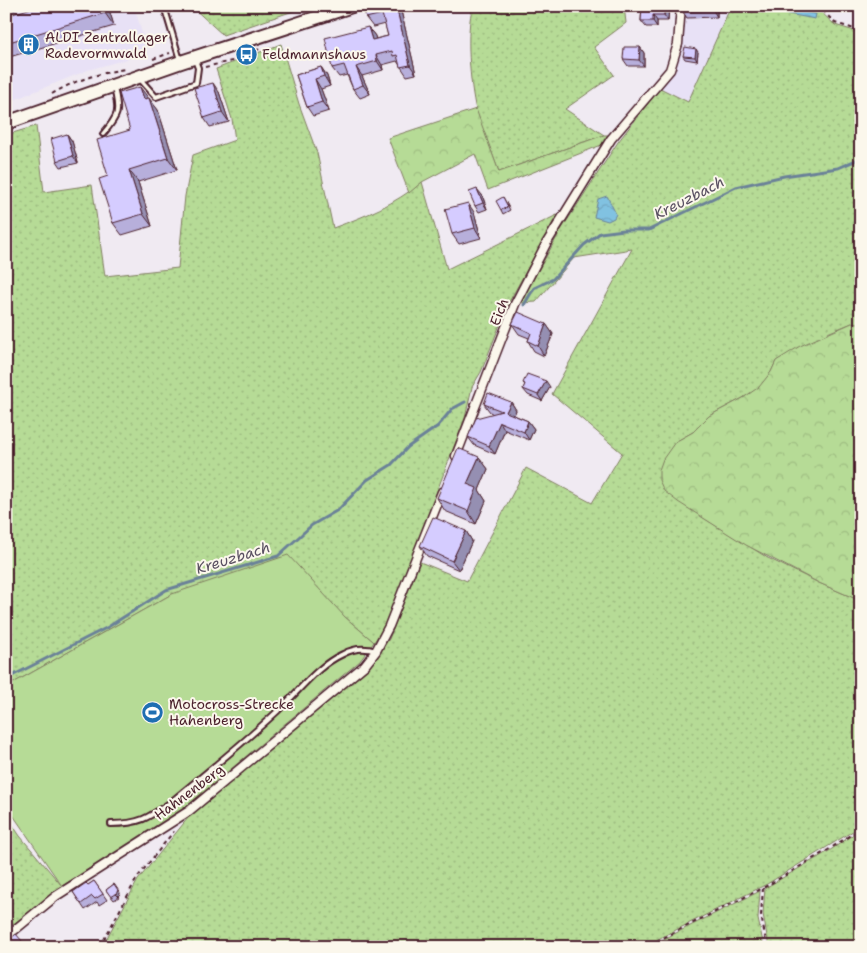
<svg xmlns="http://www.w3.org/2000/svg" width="867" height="953" font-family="'Shantell Sans',sans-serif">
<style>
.built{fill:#e8e1f6}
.grass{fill:url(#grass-dots);stroke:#807d60}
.forest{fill:url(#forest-crowns);stroke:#807d60}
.pitch{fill:#b6db96;stroke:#807d60}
.water{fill:url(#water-waves);stroke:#6b8198}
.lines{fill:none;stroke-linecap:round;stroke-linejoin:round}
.stream{stroke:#6b8198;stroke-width:3}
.service-casing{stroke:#4a1f2b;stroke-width:8}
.minor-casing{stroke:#4a1f2b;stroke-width:11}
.primary-casing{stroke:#4a1f2b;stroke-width:16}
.path{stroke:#4a1f2b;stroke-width:2;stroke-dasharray:4 4;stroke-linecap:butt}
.service{stroke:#fbf7ec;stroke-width:4}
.minor{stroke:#fbf7ec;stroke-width:8}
.primary{stroke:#fbf7ec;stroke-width:12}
.wall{fill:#b7afdb;stroke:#4a1f2b}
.shaded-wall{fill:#958fb2;stroke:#4a1f2b}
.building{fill:#d5ccff;stroke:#4a1f2b}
.labels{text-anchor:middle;stroke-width:4;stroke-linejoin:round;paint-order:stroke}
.poi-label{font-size:14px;fill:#4a1f2b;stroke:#fbf7ec;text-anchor:start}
.street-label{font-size:14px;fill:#4a1f2b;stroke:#fbf7ec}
.water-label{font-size:15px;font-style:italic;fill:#5a5062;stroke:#fbf7ec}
</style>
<defs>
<pattern id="grass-dots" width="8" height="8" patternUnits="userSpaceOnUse" patternTransform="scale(1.25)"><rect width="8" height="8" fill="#b6db96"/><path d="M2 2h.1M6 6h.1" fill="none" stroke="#9ebc81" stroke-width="1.8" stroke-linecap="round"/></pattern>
<pattern id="forest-crowns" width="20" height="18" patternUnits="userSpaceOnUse" patternTransform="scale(1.25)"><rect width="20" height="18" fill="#b6db96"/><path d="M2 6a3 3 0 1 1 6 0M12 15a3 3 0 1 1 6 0" fill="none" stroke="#9ebc81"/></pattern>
<pattern id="water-waves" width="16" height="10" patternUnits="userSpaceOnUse" patternTransform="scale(1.25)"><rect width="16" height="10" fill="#81c2e1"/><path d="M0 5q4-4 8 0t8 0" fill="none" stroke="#71a6c1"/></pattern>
</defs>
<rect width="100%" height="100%" fill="#f0eaf2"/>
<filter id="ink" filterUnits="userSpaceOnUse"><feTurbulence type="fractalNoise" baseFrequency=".02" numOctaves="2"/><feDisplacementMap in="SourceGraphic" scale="10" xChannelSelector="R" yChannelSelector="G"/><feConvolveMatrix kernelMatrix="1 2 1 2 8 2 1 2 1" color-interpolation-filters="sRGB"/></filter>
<g filter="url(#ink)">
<!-- built -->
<g class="built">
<polygon points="6,6 134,6 148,53 88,70 6,103"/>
<polygon points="683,6 731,6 688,102 660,88 672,72"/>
</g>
<!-- grass -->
<g class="grass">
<polygon points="191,6 308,6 223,35"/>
<path d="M473,6H624L626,23L594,47L614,75L565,109L604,135L499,172C492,151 482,131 476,110C470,85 465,30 473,6Z"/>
<polygon points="731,6 813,7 821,12 835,25 861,33 861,323 852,323 830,332 776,361 771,372 760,387 743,398 709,416 693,432 675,442 702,517 768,558 819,583 861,601 861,826 767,884 658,939 649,947 102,947 138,880 192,813 368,668 389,639 420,562 467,581 526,468 592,503 622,453 552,394 632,249 574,258 536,302 520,303 561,230 618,142 660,88 688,102"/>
<path d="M281,44L299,104L317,153L333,228C368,215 393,205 422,182L447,269L557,215L509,302L481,372L472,387L465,418L386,624L374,642L345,617L172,594L6,687V135L36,126L44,192L92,185L105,276L178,268L185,196L193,155L235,140L232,119L216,69Z"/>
<polygon points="6,815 20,836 62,886 6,930"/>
<polygon points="861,829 861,947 769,947 763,914 765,888 829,851"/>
<polygon points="760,891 758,919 764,947 653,947 660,941"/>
</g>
<!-- forest -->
<g class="forest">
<polygon points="476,109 499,172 604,135 609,135 604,144 488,190 475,154 422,182 409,193 388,138"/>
<polygon points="852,323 861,323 861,601 819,583 746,545 678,502 664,491 659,480 659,470 663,459 675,442 693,432 709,416 743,398 759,387 771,372 776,361 800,346"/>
</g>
<!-- pitch -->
<polygon class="pitch" points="288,555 345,617 374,642 360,661 188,805 62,886 6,805 6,687 172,594"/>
<!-- water -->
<g class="water">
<polygon points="762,6 816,14 815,19 761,9"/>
<polygon points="607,196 616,214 614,218 608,221 594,217 598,199"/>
</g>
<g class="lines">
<!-- stream -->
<g class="stream">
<polyline points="524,305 534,288 553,279 584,245 600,233 624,230 649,230 736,187 784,176 838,168 861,158"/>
<polyline points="6,679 108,627 166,590 278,556 312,525 338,510 367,480 391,465 408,447 438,426 452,409 465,402"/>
</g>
<defs>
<g id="service">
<polyline points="164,6 180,60"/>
<polyline points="6,8 13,6"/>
<polyline points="140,79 156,97 196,83 198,68 195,60"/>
<path d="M103,134C119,115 120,112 114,88"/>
<path d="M111,824C140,824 148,818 171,802C209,770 249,739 285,704C303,686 319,665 343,654C354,648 364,647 376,651"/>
</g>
<g id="minor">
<polyline points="456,456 515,304 546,244 611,139 670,70 678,44 681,6"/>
<polyline points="6,937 56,896 189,811 365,665 376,651 389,626 442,492"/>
</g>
<polyline id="primary" points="6,123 181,62 352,6"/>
</defs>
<!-- service casing -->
<use href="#service" class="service-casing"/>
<!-- minor casing -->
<use href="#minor" class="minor-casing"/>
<!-- primary casing -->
<use href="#primary" class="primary-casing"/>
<!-- path -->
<g class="path">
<polyline points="816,6 822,10 835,23 861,31"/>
<polyline points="153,59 170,53"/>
<polyline points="205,67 245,58 259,49"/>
<path d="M52,94C77,79 97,74 125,69"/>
<polyline points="763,888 761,915 767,947"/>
<polyline points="100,947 137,878 174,831"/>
<polyline points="651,947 659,940 763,888 828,850 861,828"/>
</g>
<!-- service -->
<use href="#service" class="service"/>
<!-- minor -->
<use href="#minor" class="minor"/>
<!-- primary -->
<use href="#primary" class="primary"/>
</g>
<!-- wall -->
<g class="wall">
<polygon points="108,6 114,26 6,58 6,16"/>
<polygon points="642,6 669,6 668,21 657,21 657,27 646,27 641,21"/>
<polygon points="717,7 717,17 687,18 683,12"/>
<polygon points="364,9 401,11 416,74 407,76 397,61 382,65 383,70 362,76 370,94 360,98 353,89 347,75 339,77 332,68 368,27 375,36 375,39 388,36 385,24 373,27 366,18"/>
<polygon points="640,47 644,53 644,66 628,66 623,59"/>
<polygon points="698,52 697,61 685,59 683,56"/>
<polygon points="321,67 327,76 330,86 321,89 329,111 313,116 307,107 296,75"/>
<polygon points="219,92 229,122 210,127 204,118"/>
<polygon points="148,98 158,110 177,170 138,182 152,226 122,235 113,223 108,176"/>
<polygon points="67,134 72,141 78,163 61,167 57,161"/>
<polygon points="482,195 487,209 479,212 475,206"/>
<polygon points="503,197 510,210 503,214 501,210"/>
<polygon points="474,212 481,238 459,244 452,234"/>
<polygon points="512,324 546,324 553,334 544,356 534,351 528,341 529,338 519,334"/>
<polygon points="523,383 550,387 542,401 528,395 523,389 525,385"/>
<polygon points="511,402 516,410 514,415 528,421 534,429 529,440 505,430 495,454 474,445 468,437 493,414 490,412 484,404"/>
<polygon points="479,457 488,469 479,490 486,501 476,524 445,511 437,498"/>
<polygon points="466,531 472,541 459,570 427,556 420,546"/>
<polygon points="94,881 107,900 99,905 97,902 85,910 73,892 88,885"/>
<polygon points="114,884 120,893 119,897 114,900 106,890"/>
<polygon points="22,941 26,947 6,947"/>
</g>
<!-- shaded-wall -->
<g class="shaded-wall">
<polygon points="103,6 108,6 114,26 105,13"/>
<polygon points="396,6 398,6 401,11 416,74 410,65"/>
<polygon points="664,6 669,6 668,21 664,15"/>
<polygon points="713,6 717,7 717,17 713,10"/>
<polygon points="653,15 657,21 657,27 653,21"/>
<polygon points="368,27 375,36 378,49 372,40"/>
<polygon points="640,47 644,53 644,66 639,60"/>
<polygon points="696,49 698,52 697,61 695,57"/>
<polygon points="376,55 382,65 383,70 377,61"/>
<polygon points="321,67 327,76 330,86 324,76"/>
<polygon points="356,67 362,76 370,94 363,85"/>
<polygon points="315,79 321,89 329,111 322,102"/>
<polygon points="213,83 219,92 229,122 222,112"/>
<polygon points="140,87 149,99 144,99"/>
<polygon points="149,98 158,110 177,170 168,158"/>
<polygon points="67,134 72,141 78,163 73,156"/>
<polygon points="129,170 138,182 152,226 143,214"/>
<polygon points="477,189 482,195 487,209 483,203"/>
<polygon points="468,203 474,212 481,238 475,228"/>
<polygon points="546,324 553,334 544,356 538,346"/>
<polygon points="546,381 550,387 542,401 538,395"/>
<polygon points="511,402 516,410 512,420 506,412"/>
<polygon points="528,421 534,429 529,440 524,432"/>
<polygon points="500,422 505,430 495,454 489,446"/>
<polygon points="479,457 488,469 479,490 486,501 476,524 468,511 467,484"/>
<polygon points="466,531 472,541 459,570 452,561"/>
<polygon points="118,890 120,893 119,897 116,894"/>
</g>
<!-- building -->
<g class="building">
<polygon points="38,6 103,6 105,13 6,43 6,16"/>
<polygon points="376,6 396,6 410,65 400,67 397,55 393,56 392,51 376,55 377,61 356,67 363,85 353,89 344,65 332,68 325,38 368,27 372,40 388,36 382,14 366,18 364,9"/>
<polygon points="642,6 664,6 664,15 653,15 653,21 641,21"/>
<polygon points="683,6 713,6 713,10 683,12"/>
<polygon points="624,47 640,47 639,60 623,59"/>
<polygon points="685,47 696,49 695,57 683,56"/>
<polygon points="321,67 324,76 315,79 322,102 307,107 296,75"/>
<polygon points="213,83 222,112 204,118 194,88"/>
<polygon points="140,87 144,99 149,98 168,158 129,170 143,214 113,223 99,179 108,176 97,140 130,130 119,93"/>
<polygon points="67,134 73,156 57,161 51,139"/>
<polygon points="477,189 483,203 475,206 469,192"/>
<polygon points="503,197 508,207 501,210 496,201"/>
<polygon points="468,203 475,228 452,234 445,209"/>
<polygon points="518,312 546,324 538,346 528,341 531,333 512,324"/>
<polygon points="527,374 546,381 538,395 523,389 525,384 523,383"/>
<polygon points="488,393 511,402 506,412 528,421 524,432 500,422 489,446 468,437 476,418 502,411 484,404"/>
<polygon points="458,448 479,457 467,484 477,488 468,511 437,498"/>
<polygon points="433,517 466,531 452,561 420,546"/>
<polygon points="94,881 103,894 95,899 92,896 81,904 73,892 86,883 88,885"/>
<polygon points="114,884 118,890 116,894 111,897 106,890"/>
<polygon points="16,934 22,941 15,947 6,947 6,942"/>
</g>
</g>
<!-- icons -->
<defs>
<symbol id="building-disc" viewBox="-11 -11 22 22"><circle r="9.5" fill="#1f6fb2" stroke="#fbf7ec"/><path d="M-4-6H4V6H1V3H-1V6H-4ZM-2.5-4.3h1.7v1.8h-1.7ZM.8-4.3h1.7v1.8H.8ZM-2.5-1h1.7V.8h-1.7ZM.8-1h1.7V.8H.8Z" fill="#fff"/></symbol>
<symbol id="bus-disc" viewBox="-11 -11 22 22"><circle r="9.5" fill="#1f6fb2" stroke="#fbf7ec"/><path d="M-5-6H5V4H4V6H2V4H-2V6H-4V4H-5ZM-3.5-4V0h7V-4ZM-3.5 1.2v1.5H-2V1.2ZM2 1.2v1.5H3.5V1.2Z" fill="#fff"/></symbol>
<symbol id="stadium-disc" viewBox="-11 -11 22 22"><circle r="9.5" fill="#1f6fb2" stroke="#fbf7ec"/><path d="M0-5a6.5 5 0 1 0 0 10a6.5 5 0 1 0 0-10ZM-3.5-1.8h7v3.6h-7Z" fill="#fff"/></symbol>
</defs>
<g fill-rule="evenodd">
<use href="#building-disc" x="16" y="32" width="25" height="25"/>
<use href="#bus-disc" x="234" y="42" width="25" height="25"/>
<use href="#stadium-disc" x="140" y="700" width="25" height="25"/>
</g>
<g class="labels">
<!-- poi labels -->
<g class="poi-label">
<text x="45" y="42">ALDI Zentrallager<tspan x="45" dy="16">Radevormwald</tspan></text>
<text x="262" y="59">Feldmannshaus</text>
<text x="169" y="709">Motocross-Strecke<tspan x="169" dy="16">Hahenberg</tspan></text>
</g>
<!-- street labels -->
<g class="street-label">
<text transform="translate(499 312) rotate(-68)" y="5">Eich</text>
<text transform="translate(189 792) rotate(-37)" y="5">Hahnenberg</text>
</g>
<!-- water labels -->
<g class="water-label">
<text transform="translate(689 198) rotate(-27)" y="5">Kreuzbach</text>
<text transform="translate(233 558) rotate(-17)" y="5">Kreuzbach</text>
</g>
</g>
<!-- margin -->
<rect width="867" height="953" fill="none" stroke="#fbf7ec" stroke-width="25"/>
<rect x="12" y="12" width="842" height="928" fill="none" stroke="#4a1f2b" stroke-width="2" filter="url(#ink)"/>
</svg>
